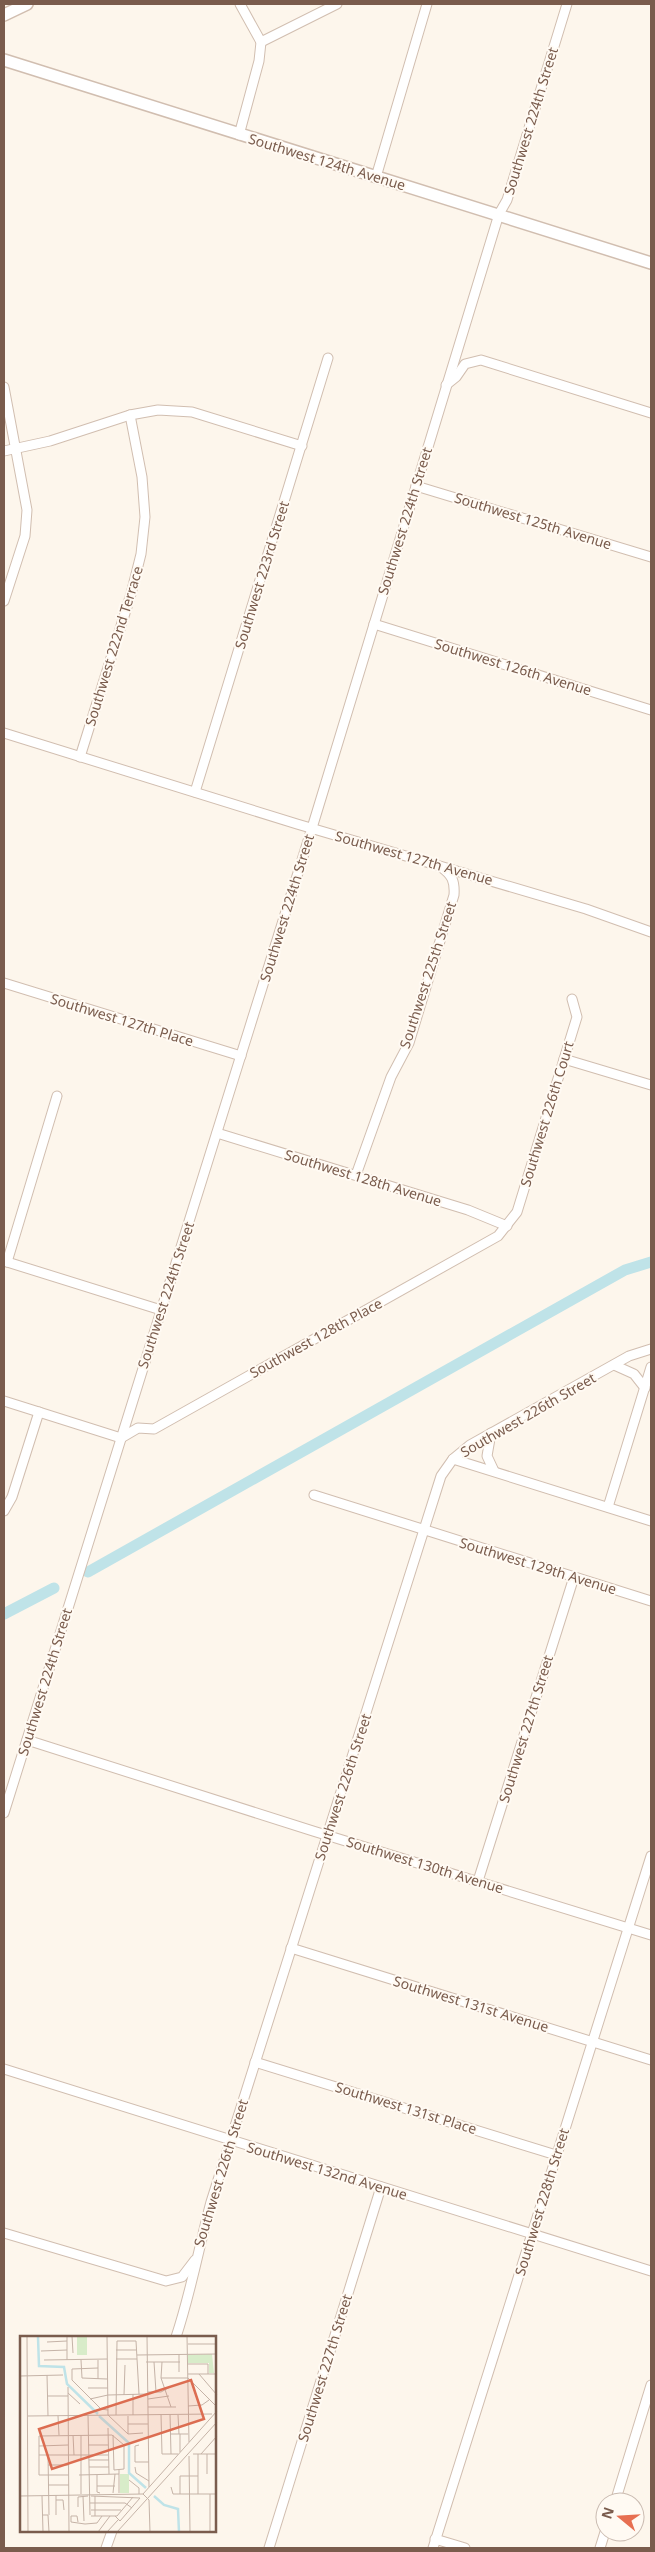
<svg xmlns="http://www.w3.org/2000/svg" width="655" height="2552" font-family="'Noto Sans',sans-serif">
<style>
.lines{fill:none;stroke-linecap:round;stroke-linejoin:round}
.canal{stroke:#bfe3e8;stroke-width:11}
.minor-casing{stroke:#d1beb0;stroke-width:11}
.tertiary-casing{stroke:#d1beb0;stroke-width:14}
.minor{stroke:#fff;stroke-width:9}
.tertiary{stroke:#fff;stroke-width:11}
.labels{text-anchor:middle;stroke-width:4;stroke-linejoin:round;paint-order:stroke}
.street-label{font-size:14px;fill:#7a5c4d;stroke:#fffaf3}
.inset-river{fill:none;stroke:#bfe3e8;stroke-width:2.5}
.inset-road{fill:none;stroke:#c5b3a7;stroke-width:1}
.view{fill:#dc6d51;fill-opacity:0.15;stroke:#dc6d51;stroke-width:2.5}
.inset-edge{fill:none;stroke:#7a5c4d;stroke-width:2.5}
</style>
<rect width="100%" height="100%" fill="#fdf6ec"/>
<g class="lines">
<!-- canal -->
<g class="canal">
<polyline points="88,1572 625,1270 651,1262"/>
<polyline points="4,1614 54,1588"/>
</g>
<defs>
<g id="minor">
<polyline points="261,42 337,4"/>
<polyline points="239,135 259,61 261,42 240,4"/>
<polyline points="376,177 427,4"/>
<polyline points="446,385 456,377 465,364 481,360 651,413"/>
<polyline points="4,387 27,510 25,536 4,601"/>
<polyline points="4,451 50,441 130,415 158,410 192,412 302,446"/>
<polyline points="416,486 651,557"/>
<polyline points="374,624 651,710"/>
<polyline points="4,733 297,824 586,909 651,932"/>
<polyline points="80,757 131,594 141,554 145,517 142,477 130,415"/>
<polyline points="195,792 328,358"/>
<polyline points="4,983 241,1056"/>
<polyline points="564,1059 651,1085"/>
<polyline points="217,1133 468,1210 507,1226"/>
<path d="M356,1175L391,1077L409,1043L454,895C455,881 452,875 441,867"/>
<polyline points="4,1261 161,1310"/>
<polyline points="7,1262 57,1096"/>
<polyline points="614,1365 634,1374 645,1388"/>
<polyline points="4,1401 121,1438 138,1428 154,1429 498,1236 517,1212 577,1017 572,999"/>
<polyline points="491,1433 487,1456 494,1471"/>
<polyline points="453,1459 651,1521"/>
<polyline points="314,1495 651,1601"/>
<polyline points="608,1507 651,1367"/>
<polyline points="4,1511 12,1497 39,1412"/>
<polyline points="27,1740 313,1831 651,1935"/>
<polyline points="4,1813 312,828 499,214 507,200 567,4"/>
<polyline points="478,1881 574,1577"/>
<polyline points="291,1948 651,2060"/>
<polyline points="255,2062 556,2155"/>
<polyline points="4,2069 651,2271"/>
<polyline points="4,2233 166,2281 182,2277 195,2260"/>
<path d="M176,2337C191,2292 199,2247 211,2202L441,1476L453,1459L470,1445L629,1356L651,1349"/>
<polyline points="615,2502 651,2385"/>
<polyline points="435,2539 465,2548"/>
<polyline points="106,2548 112,2531"/>
<polyline points="269,2548 381,2187"/>
<polyline points="433,2548 651,1856"/>
<polyline points="600,2548 605,2532"/>
</g>
<g id="tertiary">
<polyline points="4,15 27,4"/>
<polyline points="4,60 651,263"/>
</g>
</defs>
<!-- minor casing -->
<use href="#minor" class="minor-casing"/>
<!-- tertiary casing -->
<use href="#tertiary" class="tertiary-casing"/>
<!-- minor -->
<use href="#minor" class="minor"/>
<!-- tertiary -->
<use href="#tertiary" class="tertiary"/>
</g>
<g class="labels">
<!-- street labels -->
<g class="street-label">
<text transform="translate(531 121) rotate(-73)" y="5">Southwest 224th Street</text>
<text transform="translate(327 162) rotate(17)" y="5">Southwest 124th Avenue</text>
<text transform="translate(405 521) rotate(-73)" y="5">Southwest 224th Street</text>
<text transform="translate(533 521) rotate(17)" y="5">Southwest 125th Avenue</text>
<text transform="translate(262 575) rotate(-73)" y="5">Southwest 223rd Street</text>
<text transform="translate(114 646) rotate(-73)" y="5">Southwest 222nd Terrace</text>
<text transform="translate(513 667) rotate(17)" y="5">Southwest 126th Avenue</text>
<text transform="translate(414 858) rotate(16)" y="5">Southwest 127th Avenue</text>
<text transform="translate(287 908) rotate(-73)" y="5">Southwest 224th Street</text>
<text transform="translate(428 975) rotate(-72)" y="5">Southwest 225th Street</text>
<text transform="translate(122 1020) rotate(17)" y="5">Southwest 127th Place</text>
<text transform="translate(547 1114) rotate(-73)" y="5">Southwest 226th Court</text>
<text transform="translate(363 1178) rotate(17)" y="5">Southwest 128th Avenue</text>
<text transform="translate(166 1295) rotate(-72)" y="5">Southwest 224th Street</text>
<text transform="translate(316 1338) rotate(-29)" y="5">Southwest 128th Place</text>
<text transform="translate(528 1415) rotate(-30)" y="5">Southwest 226th Street</text>
<text transform="translate(538 1566) rotate(17)" y="5">Southwest 129th Avenue</text>
<text transform="translate(45 1682) rotate(-73)" y="5">Southwest 224th Street</text>
<text transform="translate(526 1729) rotate(-73)" y="5">Southwest 227th Street</text>
<text transform="translate(343 1787) rotate(-72)" y="5">Southwest 226th Street</text>
<text transform="translate(425 1865) rotate(17)" y="5">Southwest 130th Avenue</text>
<text transform="translate(471 2004) rotate(17)" y="5">Southwest 131st Avenue</text>
<text transform="translate(406 2108) rotate(17)" y="5">Southwest 131st Place</text>
<text transform="translate(327 2171) rotate(17)" y="5">Southwest 132nd Avenue</text>
<text transform="translate(221 2173) rotate(-73)" y="5">Southwest 226th Street</text>
<text transform="translate(542 2202) rotate(-73)" y="5">Southwest 228th Street</text>
<text transform="translate(325 2368) rotate(-73)" y="5">Southwest 227th Street</text>
</g>
</g>
<!-- overview -->
<g transform="translate(20 2336)">
<rect width="196" height="196" fill="#fdf6ec"/>
<path d="M57,1H67V19H57ZM192,18L194,37H189V27H168V19ZM100,138H109V157H100Z" fill="#d8ecc9"/>
<path class="inset-river" d="M18,1L19,30L44,31L47,48L78,78M79,80L109,107V137L126,152M134,160L144,169L158,173L159,196"/>
<path class="inset-road" d="M7,0L8,196M47,0V24M52,0L53,17M87,0L88,79L108,98M127,0L129,151M167,0L169,106M27,6L47,5M168,8H197M96,14H116M21,15L47,14M159,18V36M117,19L197,18M96,23H117M24,24L87,23M61,24L62,42L87,43M78,24V43M126,26H160M134,26L136,56M142,26L141,42L151,71M168,28H188V38M78,32L52,33V44L81,73L88,74M168,38H197M179,38L197,59M27,39L28,80M0,40L43,39M141,42H168M168,42L197,71M48,51L49,196M68,52H88M128,56H141L150,51M48,57L60,68M113,58V79M104,59L105,29M28,60H48M70,63L88,59L128,58M128,63L149,60M168,70L182,69L189,64M128,71H156M141,78L142,118H158M150,78L151,118M68,79L70,179M96,79L97,5H116L119,58M158,79L159,98M8,80L192,78M38,80L39,99M108,80V98M108,88H128M88,92L89,138M108,98L123,97M151,98H168M160,98V116M53,99L54,119M61,99V158M93,99L94,134L104,133V109M68,109H88M119,109L115,110V126H129M19,110L48,109M173,118H197M178,118V158M181,118L197,100M187,118V138M196,118V140M19,119H88M28,119L29,179M169,120L170,196M69,124H89M28,129H48M69,131H89M115,131L116,137L129,145M99,134V157M49,139H19V100L92,99L104,109M59,139L99,138M77,139V156L80,157M160,140H178M109,144L119,152V158M29,149H49M77,150H95M151,151L153,158H197M93,157L95,138M123,158L197,75M160,158V140M190,158V196M36,159V179M0,160L123,158L129,164L130,196M22,160L23,196M63,160L64,185M71,160L120,162L100,185L95,180M75,160V180M36,164H43L44,174M70,167H105L112,172M58,171V161L68,160M71,174H101M22,179H28L29,196M71,180H97L113,161M58,186L57,180H51V186L65,188L77,187L82,180M78,196L90,180M87,196L98,184M97,196L197,86"/>
<path class="view" d="M171,44L184,83L32,133L19,93Z"/>
<rect width="196" height="196" class="inset-edge"/>
</g>
<!-- border -->
<rect width="655" height="2552" fill="none" stroke="#7a5c4d" stroke-width="10"/>
<!-- north arrow -->
<g transform="translate(620 2517) rotate(288)"><circle r="24" fill="#fffaf3" stroke="#cabbb1"/>
<path d="M0-4L9 19L0 12L-9 19Z" fill="#e76f51"/>
<text y="-8" font-size="14" font-weight="bold" text-anchor="middle" fill="#7a5c4d">N</text>
</g>
</svg>
